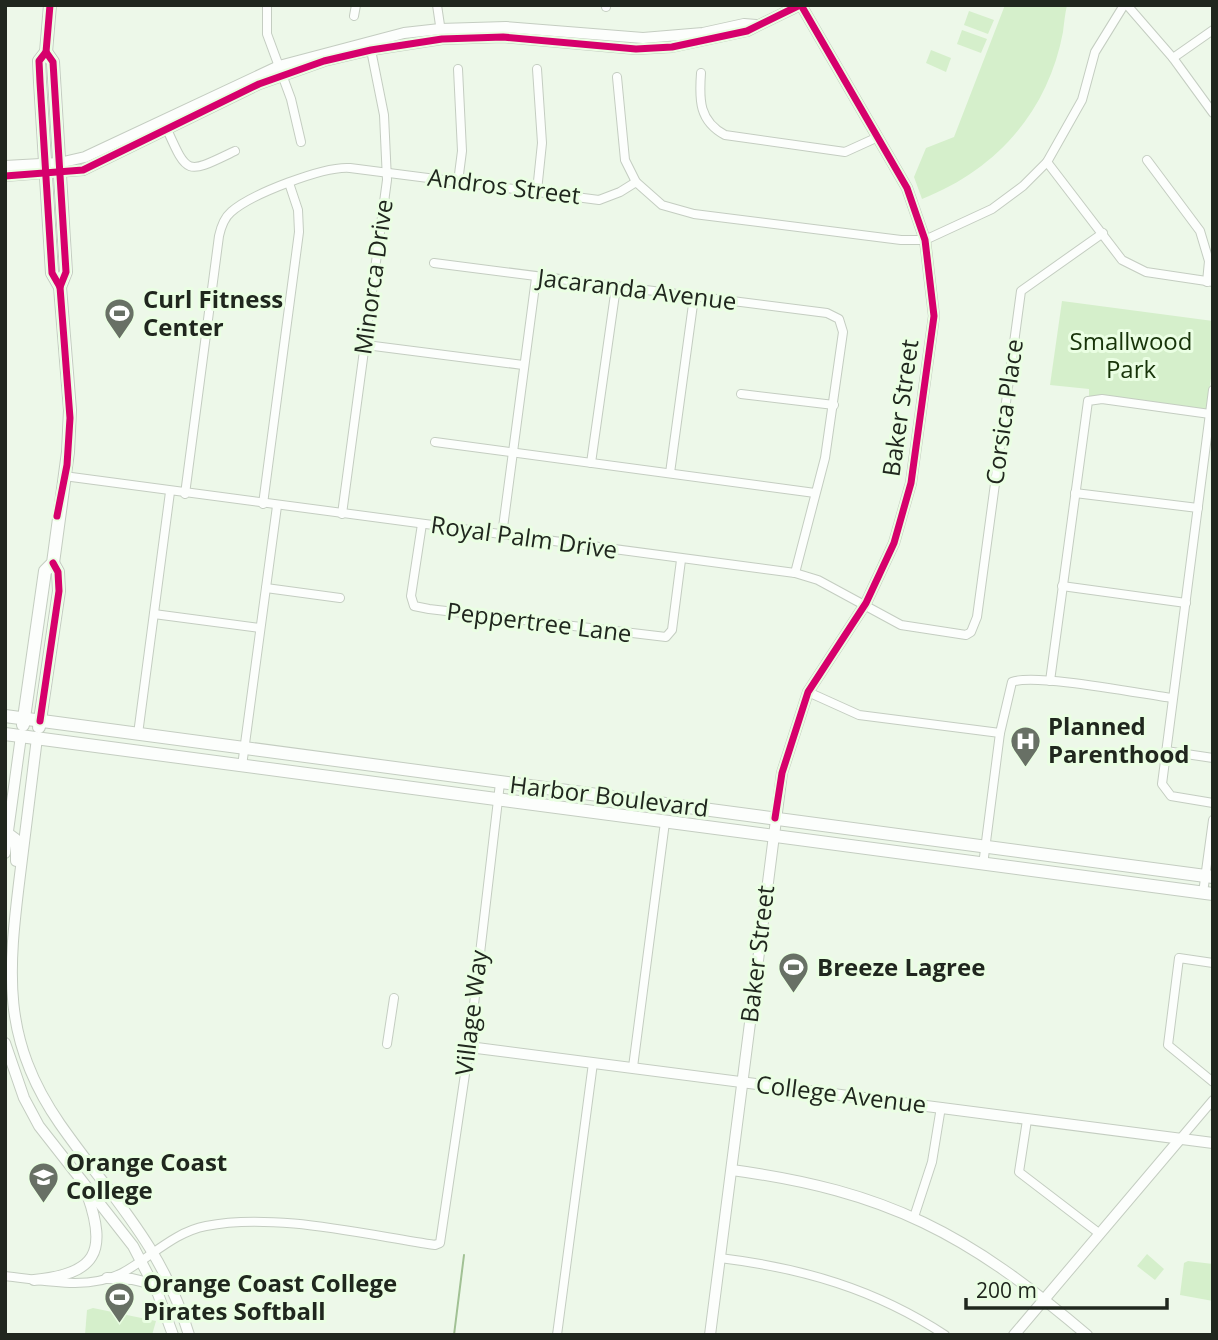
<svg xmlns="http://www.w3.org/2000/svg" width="1218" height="1340" font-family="'Open Sans',sans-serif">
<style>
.green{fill:#d5efcb}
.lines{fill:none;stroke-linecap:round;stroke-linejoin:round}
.stream{stroke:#a1c194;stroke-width:2}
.street-casing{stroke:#c4cdc1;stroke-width:10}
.secondary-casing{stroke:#c4cdc1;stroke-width:12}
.primary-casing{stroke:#c4cdc1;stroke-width:14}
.street{stroke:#fcfefc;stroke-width:8}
.secondary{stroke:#fcfefc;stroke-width:10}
.primary{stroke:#fcfefc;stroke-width:12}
.cycleway-casing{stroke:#eafee3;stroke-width:11}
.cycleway{stroke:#d6006c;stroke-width:7}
.labels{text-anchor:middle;stroke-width:6;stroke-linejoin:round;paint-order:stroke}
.street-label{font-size:24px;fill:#20271e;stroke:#eafee3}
.poi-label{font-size:24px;font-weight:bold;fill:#20271e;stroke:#eafee3;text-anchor:start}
.park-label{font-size:24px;fill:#173309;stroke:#eafee3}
</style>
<rect width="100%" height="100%" fill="#edf8e9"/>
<!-- green -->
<g class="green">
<path d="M1005,5H1067C1065,14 1064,23 1063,32C1048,112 996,170 922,199L914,177L926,148L954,137Z"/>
<polygon points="969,11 994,20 988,34 964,25"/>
<polygon points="962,30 987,39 981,53 957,44"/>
<polygon points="931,50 951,58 946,72 926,63"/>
<polygon points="1062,301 1213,321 1213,365 1206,411 1089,397 1089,389 1050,385"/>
<polygon points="1147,1254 1164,1269 1155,1280 1137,1266"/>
<polygon points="1188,1261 1213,1264 1213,1301 1180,1295 1184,1263"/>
<polygon points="93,1308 156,1321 152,1335 85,1335 87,1310"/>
</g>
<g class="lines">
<!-- stream -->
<polyline class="stream" points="454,1335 464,1255"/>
<defs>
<g id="street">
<polyline points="267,5 267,34 291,99 301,142"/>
<polyline points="437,5 441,32"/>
<polyline points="606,5 606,7"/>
<polyline points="1127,5 1173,58 1213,113"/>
<polyline points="354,16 356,5"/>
<polyline points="1173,58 1213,30"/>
<polyline points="537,69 542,143 537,191"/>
<path d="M701,73C699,100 699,121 725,135L845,152L878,137"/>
<polyline points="617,77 625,160 636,182"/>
<path d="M165,125C188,176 185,175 235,151"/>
<polyline points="1147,160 1200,231 1209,261 1207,282"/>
<polyline points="1047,162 1122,260 1146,272 1213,282"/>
<polyline points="458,182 462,151 458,69"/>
<polyline points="434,263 827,313 839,319 843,332 825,458 795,573"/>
<polyline points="366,345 523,365"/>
<polyline points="1213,390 1162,784 1171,796 1213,803"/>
<polyline points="741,394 834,405"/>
<polyline points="435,442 815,493"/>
<polyline points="591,463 616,287"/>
<polyline points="670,473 694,297"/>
<polyline points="64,476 795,573 818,580 901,625 966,635 971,632 977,617 1021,291 1103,233"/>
<polyline points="1075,493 1198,508"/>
<path d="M185,494L219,236C221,227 224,218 231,212C251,194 324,166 350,168L599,200L620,192L636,182L662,205L694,214L901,240H925L992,209L1023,186L1047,162L1082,100L1095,52L1124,5"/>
<polyline points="263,504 299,232 298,210 289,183"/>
<polyline points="342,514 387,180 384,115 370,45"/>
<polyline points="422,524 411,596 414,606 429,609 666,637 672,630 681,560"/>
<polyline points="502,535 536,278"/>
<polyline points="1062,586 1186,603"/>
<polyline points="266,588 340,598"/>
<polyline points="154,614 260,628"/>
<polyline points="1050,681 1088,401 1102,399 1210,414"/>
<polyline points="808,692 859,715 1000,733"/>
<polyline points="138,734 170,492"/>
<polyline points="1166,751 1213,758"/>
<polyline points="242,766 277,506"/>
<path d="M983,865L1000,733L1012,682C1035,673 1142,694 1172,698"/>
<polyline points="1203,893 1213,820"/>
<polyline points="1213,963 1179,958 1168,1045 1213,1082"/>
<polyline points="387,1044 394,998"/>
<polyline points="633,1067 665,822"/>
<polyline points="1027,1120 1019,1172 1100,1234"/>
<polyline points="1180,1139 1213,1100"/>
<polyline points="914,1217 932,1162 941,1107"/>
<path d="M720,1258C802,1268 875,1289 945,1335"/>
<path d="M5,1276C42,1280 87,1291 122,1273C150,1258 174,1232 206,1226C273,1212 366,1235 435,1245L440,1243L469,1047L500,783"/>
<polyline points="557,1335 593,1063"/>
</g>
<g id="secondary">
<polyline points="5,166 59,163 85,157 279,66 404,33 440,29 506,27 643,38 703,33 744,24 756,25"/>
<polyline points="5,176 83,170 259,84 324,61 371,50 442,39 503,37 636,49 672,47 747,31 800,5"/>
<path d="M37,738C31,784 26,830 20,875C8,972 1,1039 60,1124C111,1197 162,1245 189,1335"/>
<polyline points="5,831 16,839 16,861"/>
<polyline points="5,853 21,736"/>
<polyline points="5,1043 24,1098 39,1126 133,1246 158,1294 173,1335"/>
<polyline points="469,1047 1213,1143"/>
<path d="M732,1170C888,1191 968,1234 1087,1335"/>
<polyline points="107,1278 132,1279 153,1284"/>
<path d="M34,1280C96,1274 108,1252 87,1194"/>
<polyline points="710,1335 782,773 808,692 866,603 894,543 911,483 934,316 925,240 907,188 801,5"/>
<polyline points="1014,1335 1180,1139"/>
</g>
<g id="primary">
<polyline points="46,52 53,62 66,272 60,287"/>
<polyline points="5,716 1213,877"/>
<polyline points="23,725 45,571 53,563 68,452 70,410 60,287 52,273 40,82 39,61 46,52 50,5"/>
<polyline points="39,727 59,591 58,572 53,563"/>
<polyline points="5,734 1213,894"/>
</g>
</defs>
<!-- street casing -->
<use href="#street" class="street-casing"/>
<!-- secondary casing -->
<use href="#secondary" class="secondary-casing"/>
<!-- primary casing -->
<use href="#primary" class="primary-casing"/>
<!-- street -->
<use href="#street" class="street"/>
<!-- secondary -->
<use href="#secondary" class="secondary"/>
<!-- primary -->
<use href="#primary" class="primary"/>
<defs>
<g id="cycleway">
<polyline points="50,5 46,52 39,61 40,82 52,273 60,287 70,418 67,465 57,516"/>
<polyline points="46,52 53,62 66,272 60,287"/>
<polyline points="5,176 83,170 259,84 324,61 371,50 442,39 503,37 636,49 672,47 747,31 800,5"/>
<polyline points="40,721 59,591 58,572 53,563"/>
<polyline points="775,818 782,773 808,692 866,603 894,543 911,483 934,316 925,240 907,188 801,5"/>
</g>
</defs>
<!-- cycleway casing -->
<use href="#cycleway" class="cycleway-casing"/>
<!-- cycleway -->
<use href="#cycleway" class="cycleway"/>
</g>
<!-- icons -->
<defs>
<symbol id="stadium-pin" viewBox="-11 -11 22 30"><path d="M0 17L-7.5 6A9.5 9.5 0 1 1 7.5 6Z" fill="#687065" stroke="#eafee3"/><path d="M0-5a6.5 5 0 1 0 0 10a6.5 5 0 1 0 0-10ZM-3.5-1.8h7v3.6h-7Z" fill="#fff"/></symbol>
<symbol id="hospital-pin" viewBox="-11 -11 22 30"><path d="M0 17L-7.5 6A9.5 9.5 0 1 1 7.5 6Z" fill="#687065" stroke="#eafee3"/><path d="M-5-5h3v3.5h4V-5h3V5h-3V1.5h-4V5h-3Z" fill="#fff"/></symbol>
<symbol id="university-pin" viewBox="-11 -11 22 30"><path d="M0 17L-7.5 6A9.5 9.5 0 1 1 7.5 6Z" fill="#687065" stroke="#eafee3"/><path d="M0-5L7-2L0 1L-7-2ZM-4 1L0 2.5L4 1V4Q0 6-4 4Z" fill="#fff"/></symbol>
</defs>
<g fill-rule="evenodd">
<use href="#stadium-pin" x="102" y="296" width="35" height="47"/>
<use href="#hospital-pin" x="1008" y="724" width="35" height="47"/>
<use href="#stadium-pin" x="776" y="950" width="35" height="47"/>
<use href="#university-pin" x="26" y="1160" width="35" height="47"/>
<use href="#stadium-pin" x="102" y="1280" width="35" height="47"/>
</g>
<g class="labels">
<!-- street labels -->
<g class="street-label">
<text transform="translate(504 187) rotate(7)" y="8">Andros Street</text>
<text transform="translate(374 277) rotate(-82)" y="8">Minorca Drive</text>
<text transform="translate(637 290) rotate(7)" y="8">Jacaranda Avenue</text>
<text transform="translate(901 408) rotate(-82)" y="8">Baker Street</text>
<text transform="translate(1005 412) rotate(-82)" y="8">Corsica Place</text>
<text transform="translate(524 538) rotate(8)" y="8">Royal Palm Drive</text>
<text transform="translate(539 623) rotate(7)" y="8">Peppertree Lane</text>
<text transform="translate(609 797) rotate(7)" y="8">Harbor Boulevard</text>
<text transform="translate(758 954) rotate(-83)" y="8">Baker Street</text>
<text transform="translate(472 1013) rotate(-83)" y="8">Village Way</text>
<text transform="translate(841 1095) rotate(7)" y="8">College Avenue</text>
</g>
<!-- poi labels -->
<g class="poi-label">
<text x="143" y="308">Curl Fitness<tspan x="143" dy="28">Center</tspan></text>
<text x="1048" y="735">Planned<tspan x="1048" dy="28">Parenthood</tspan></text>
<text x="817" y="976">Breeze Lagree</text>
<text x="66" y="1171">Orange Coast<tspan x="66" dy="28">College</tspan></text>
<text x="143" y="1292">Orange Coast College<tspan x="143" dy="28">Pirates Softball</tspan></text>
</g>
<!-- park labels -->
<g class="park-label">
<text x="1131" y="350">Smallwood<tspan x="1131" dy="28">Park</tspan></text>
</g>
</g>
<!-- border -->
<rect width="1218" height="1340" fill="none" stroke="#20271e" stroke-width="14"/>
<!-- scale -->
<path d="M966 1298v10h201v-10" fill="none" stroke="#20271e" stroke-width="3.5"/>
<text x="976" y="1298" font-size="21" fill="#20271e" stroke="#eafee3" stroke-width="5" paint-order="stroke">200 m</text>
</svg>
